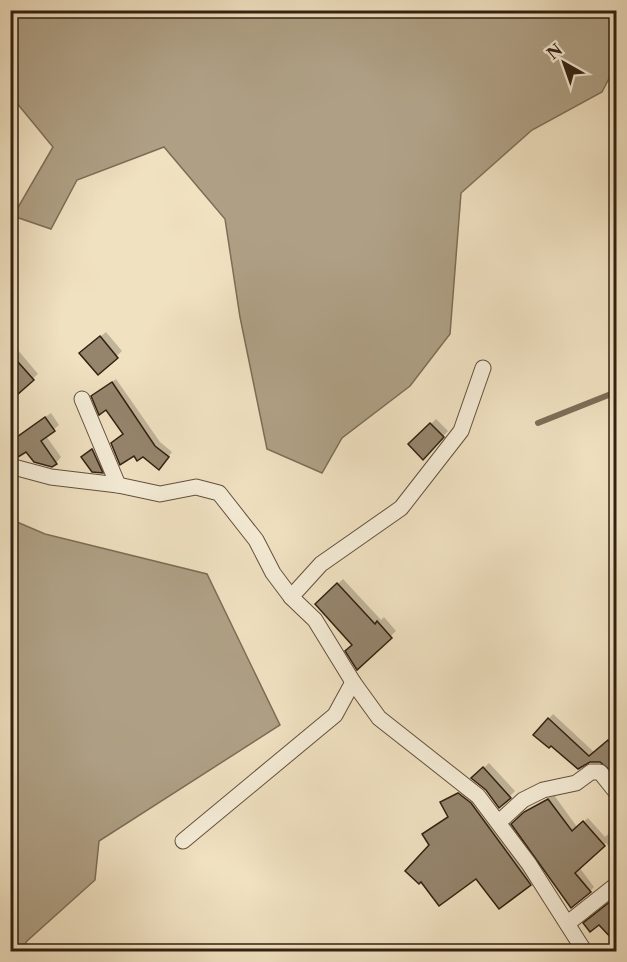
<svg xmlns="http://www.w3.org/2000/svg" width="627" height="962" font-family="'Libre Caslon Text',serif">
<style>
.water{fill:#afa085;stroke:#7d6d57;stroke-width:1.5}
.shadow{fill:#0003}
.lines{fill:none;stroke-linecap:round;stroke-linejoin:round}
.stream{stroke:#7d6d57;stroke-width:6}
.building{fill:#95856d;stroke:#322111;stroke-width:1.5}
.street-casing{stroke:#62513d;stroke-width:17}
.street{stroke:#f5ecd7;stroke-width:15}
</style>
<rect width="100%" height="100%" fill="#f0e1c1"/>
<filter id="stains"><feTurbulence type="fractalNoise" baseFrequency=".00333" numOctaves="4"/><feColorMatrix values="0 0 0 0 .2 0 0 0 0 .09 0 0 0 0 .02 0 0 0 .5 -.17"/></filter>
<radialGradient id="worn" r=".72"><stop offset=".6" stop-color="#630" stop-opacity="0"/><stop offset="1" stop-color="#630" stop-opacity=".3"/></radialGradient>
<!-- water -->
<g class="water">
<polygon points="10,11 616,11 616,65 602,92 532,130 461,193 450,334 410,386 342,438 322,473 267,449 240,317 225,219 164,147 77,180 51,229 13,216 53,147 11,96"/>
<polygon points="10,519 45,534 207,574 280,725 99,841 95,880 27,941 21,952 10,951"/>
</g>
<!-- shadow -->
<g class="shadow">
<polygon points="106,332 122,351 98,373 87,348"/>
<polygon points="10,335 14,341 12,343 38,374 10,399"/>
<polygon points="116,379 160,442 172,452 163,464 124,434 98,392"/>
<polygon points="51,413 59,425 46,436 61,457 56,463 15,438"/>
<polygon points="436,419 448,431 423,458 410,444"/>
<polygon points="98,445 107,467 102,472 89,452"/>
<polygon points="343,579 381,620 384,617 396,631 357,668 354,645 317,604"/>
<polygon points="553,714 595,753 613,737 616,741 616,767 613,771 601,761 551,744 535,735"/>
<polygon points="489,763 515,791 500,806 487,789 473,778"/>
<polygon points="464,789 534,879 530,884 477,876 431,845 424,834 449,816 442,802"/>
<polygon points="554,795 577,827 588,818 605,837 616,827 616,855 606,843 579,867 594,887 590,891 513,824 531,808"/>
<polygon points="616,898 616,934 613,937 599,923 589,920"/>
<polygon points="544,946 549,952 537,952"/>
</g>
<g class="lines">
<!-- stream -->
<polyline class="stream" points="538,423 616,392"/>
</g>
<!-- building -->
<g class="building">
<polygon points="100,336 118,358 98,375 79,353"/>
<polygon points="10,353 34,380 10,401"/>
<polygon points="112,382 155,446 169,457 159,470 143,457 137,461 134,456 120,465 111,443 123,434 106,410 99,415 91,396"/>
<polygon points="45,417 55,431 41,441 57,464 52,467 34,462 26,452 18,457 10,447 10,442"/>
<polygon points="430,423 444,437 423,460 408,444"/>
<polygon points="92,449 103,473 92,472 81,457"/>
<polygon points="337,583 375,624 377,621 392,638 357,670 345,651 352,645 315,604"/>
<polygon points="548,718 589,756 608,740 616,750 616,769 613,773 600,762 590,762 578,769 551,746 549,748 533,735"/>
<polygon points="483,767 511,798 499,808 486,790 471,778"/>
<polygon points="458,793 471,803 531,885 499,909 476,879 439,906 421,882 419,884 405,871 429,845 422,834 448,817 440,802"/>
<polygon points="548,799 572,831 583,821 605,846 575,873 591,892 571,908 511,824 524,812"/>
<polygon points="616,897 616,943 599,925 590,932 583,923"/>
</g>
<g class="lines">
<defs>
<g id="street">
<polyline points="82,399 118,485"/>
<polyline points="10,466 51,477 118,485 160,494 196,487 219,493 256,540 273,573 291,597 315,620 353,682 379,718 478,796 529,864 585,952"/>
<polyline points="291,597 321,564 401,508 461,431 483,368"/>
<polyline points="499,822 523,800 543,790 576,783 591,772 600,772 616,792"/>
<polyline points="183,841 335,715 353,682"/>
<polyline points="568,923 616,885"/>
</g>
</defs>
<!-- street casing -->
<use href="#street" class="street-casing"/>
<!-- street -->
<use href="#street" class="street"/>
</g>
<!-- margin -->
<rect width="627" height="962" fill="none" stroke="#f0e1c1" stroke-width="36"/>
<rect x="12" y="12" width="603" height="938" fill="none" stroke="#322111" stroke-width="3"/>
<rect x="18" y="18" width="591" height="926" fill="none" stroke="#322111" stroke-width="1.5"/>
<!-- north arrow -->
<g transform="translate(564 63) rotate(320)" stroke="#f5ecd7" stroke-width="4.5" paint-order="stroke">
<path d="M0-4.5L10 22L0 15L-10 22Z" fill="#322111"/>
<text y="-9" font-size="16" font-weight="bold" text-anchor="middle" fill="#322111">N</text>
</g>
<rect width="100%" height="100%" filter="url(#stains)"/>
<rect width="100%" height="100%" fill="url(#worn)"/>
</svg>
